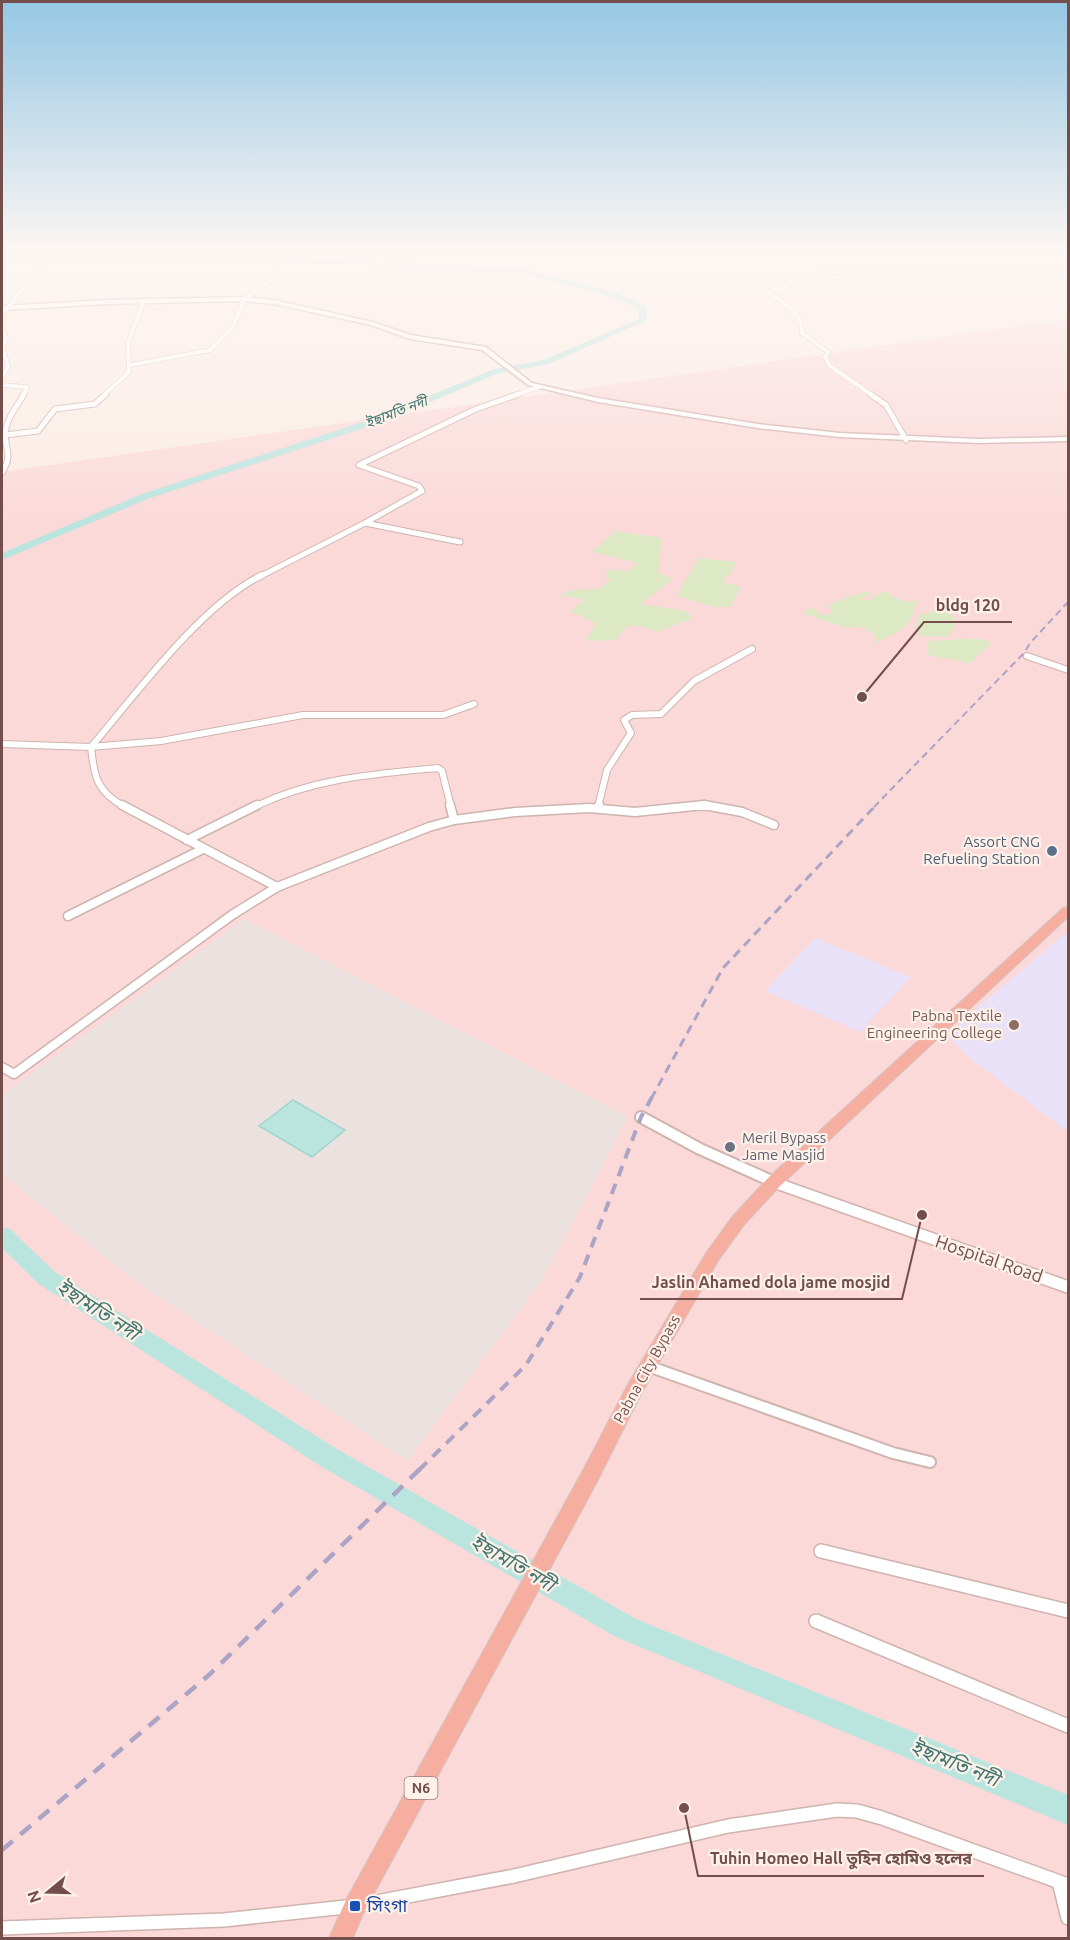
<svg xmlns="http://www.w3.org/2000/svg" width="1070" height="1940" font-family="Ubuntu,'Noto Sans Bengali',sans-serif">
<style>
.commercial{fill:#fbd9d9}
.industrial{fill:#ebe1df}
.education{fill:#e9e1f7}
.green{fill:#dde8c4}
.water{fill:#bae4de;stroke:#a1d5ce;stroke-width:1.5}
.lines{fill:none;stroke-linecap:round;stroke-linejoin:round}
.river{fill:#bae4de;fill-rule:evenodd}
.minor-far5-casing{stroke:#ceb3ae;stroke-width:5}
.minor-far4-casing{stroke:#ceb3ae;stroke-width:7}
.minor-far3-casing{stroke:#ceb3ae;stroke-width:8}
.minor-far2-casing{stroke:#ceb3ae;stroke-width:11}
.minor-far1-casing{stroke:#ceb3ae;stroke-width:14}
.minor-casing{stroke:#ceb3ae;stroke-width:16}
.secondary-casing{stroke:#d1b1ac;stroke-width:3}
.trunk-casing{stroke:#d5cac9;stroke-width:2}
.minor-far5{stroke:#fff;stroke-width:4}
.minor-far4{stroke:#fff;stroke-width:5}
.minor-far3{stroke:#fff;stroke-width:6}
.minor-far2{stroke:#fff;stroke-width:8}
.minor-far1{stroke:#fff;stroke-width:10}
.minor{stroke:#fff;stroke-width:13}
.secondary{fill:#fff;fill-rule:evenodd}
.trunk{fill:#f5aea0;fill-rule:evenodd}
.rail-far3{stroke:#aca4c4;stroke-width:2;stroke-dasharray:7 4.5;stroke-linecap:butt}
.rail-far2{stroke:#aca4c4;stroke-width:3;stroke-dasharray:9 6;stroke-linecap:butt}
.rail-far1{stroke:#aca4c4;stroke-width:4;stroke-dasharray:11 8;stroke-linecap:butt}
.rail{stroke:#aca4c4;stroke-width:4.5;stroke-dasharray:14 10;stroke-linecap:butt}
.service-dot{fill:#5c6f8a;stroke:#fef1ea;stroke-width:2}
.education-dot{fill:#8d6e63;stroke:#fef1ea;stroke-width:2}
.worship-dot{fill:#6b7280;stroke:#fef1ea;stroke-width:2}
.transit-dot{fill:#1a4fb4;stroke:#fef1ea;stroke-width:2}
.labels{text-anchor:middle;stroke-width:4.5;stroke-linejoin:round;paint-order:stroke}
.far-water-label{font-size:14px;font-style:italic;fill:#407770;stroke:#fef1ea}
.shield{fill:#fef1ea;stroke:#9d7f7b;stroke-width:1.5}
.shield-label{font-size:14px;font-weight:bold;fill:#734e4b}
.service-label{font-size:15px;fill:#4e5e75;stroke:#fef1ea;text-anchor:end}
.education-label{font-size:15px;fill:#785e54;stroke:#fef1ea;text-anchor:end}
.worship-label{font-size:15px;fill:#5b616d;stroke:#fef1ea;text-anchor:start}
.street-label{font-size:15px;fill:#734e4b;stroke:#fef1ea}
.near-street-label{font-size:18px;fill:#734e4b;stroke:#fef1ea}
.near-transit-label{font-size:18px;fill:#164399;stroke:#fef1ea;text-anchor:start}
.near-water-label{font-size:20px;font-style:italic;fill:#407770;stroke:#fef1ea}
.leader{fill:none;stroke:#734e4b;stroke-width:2}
.callout-dot{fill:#734e4b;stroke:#fef1ea;stroke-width:2}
.callout-label{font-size:16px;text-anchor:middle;font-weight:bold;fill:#734e4b;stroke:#fef1ea;stroke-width:4.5;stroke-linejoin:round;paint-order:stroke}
</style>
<rect width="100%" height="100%" fill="#fbece5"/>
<!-- commercial -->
<polygon class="commercial" points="1068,319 1068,1938 2,1938 2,472"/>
<!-- industrial -->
<polygon class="industrial" points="244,919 628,1117 542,1280 407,1461 132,1279 2,1174 2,1095"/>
<!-- education -->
<g class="education">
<polygon points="1068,931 1068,1132 970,1058 949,1037 971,1013"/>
<polygon points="815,938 911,977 860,1032 765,991"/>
</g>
<!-- green -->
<g class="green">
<path d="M616,531L662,538L658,572L673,579L641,604L686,611L693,618L657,632C637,625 628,619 616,640L585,641L596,624L570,611L585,600L560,595L572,590L599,589L611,580L604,577L609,569L627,571L638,563L592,552Z"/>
<polygon points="698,558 736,562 732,572 725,578 725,583 741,587 730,607 714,607 677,596"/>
<path d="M870,591L871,595L860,599L870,600C891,582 887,599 906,601C910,602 917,601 921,600C912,608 916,608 912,617C905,631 887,637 874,644L876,636L862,627L846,628L804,614L805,610L814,608L821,615H830L832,608L826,606L847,597Z"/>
<polygon points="939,609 953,615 956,624 947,637 920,636 915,630 920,615"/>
<polygon points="961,639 980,639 992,642 972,662 965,664 965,662 928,655 927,643 930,641"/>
</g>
<!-- water -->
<polygon class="water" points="293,1100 345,1130 312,1157 259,1126"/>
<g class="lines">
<!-- river -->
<g class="river">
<polygon points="145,255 369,261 528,270 617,293 645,305 647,320 549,364 499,373 386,421 150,498 2,560 2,553 142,494 378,417 494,369 544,360 639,319 638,308 611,297 528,274 369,265 145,259 2,263 2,259"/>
<polygon points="2,1227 10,1229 55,1272 340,1451 636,1619 1068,1795 1068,1825 616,1637 322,1467 39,1284 2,1248"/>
</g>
<defs>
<g id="minor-far5">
<polyline points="2,257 51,254"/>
<polyline points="328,258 396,263 402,252"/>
<polyline points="2,315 52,252"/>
<polyline points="2,329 6,338 3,348 8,367 2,377"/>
<polyline points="131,365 210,350 234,325 244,299 273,278 279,265"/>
<polyline points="2,385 27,387 23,395"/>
<polyline points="104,395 129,372 128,343 144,301"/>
<polyline points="515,395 539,387"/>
<path d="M872,395L830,366L825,357L828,352L802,333C803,311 783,304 768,292L785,287L799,277L833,272L1027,270L1068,275"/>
</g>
<g id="minor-far4">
<polyline points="870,394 886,405 906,440"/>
<polyline points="6,435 38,431 55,409 95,404 106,394"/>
<path d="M2,473C15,451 2,448 6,428C9,415 18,405 24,394"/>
<polyline points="365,523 460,542"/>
<polyline points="259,577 365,523 422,491 419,486 359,465 476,409 519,394"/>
</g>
<g id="minor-far3">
<polyline points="1027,656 1068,670"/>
<polyline points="2,744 91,747 161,741 303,715 443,715 474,704"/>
<path d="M125,807C97,792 94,777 91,747C137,693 200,606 262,575"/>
<path d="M254,807C313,778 374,774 438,768L442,771L451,807"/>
<polyline points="598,807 607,770 631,733 624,720 632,715 661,714 694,681 752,649"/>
<polyline points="689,807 712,807"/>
</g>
<g id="minor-far2">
<polyline points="122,805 277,887"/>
<polyline points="450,805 454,820"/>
<polyline points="704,805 742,812 774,825"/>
<polyline points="598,808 599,805"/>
<polyline points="187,840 257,805"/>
<polyline points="68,916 203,849"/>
<polyline points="2,1067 14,1074 232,915 277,887 429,827 454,820 515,812 589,808 635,812 704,805"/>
</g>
<g id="minor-far1">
<polyline points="641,1117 700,1149 774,1182"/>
<polyline points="648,1366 893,1453 930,1462"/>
</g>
<g id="minor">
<polyline points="821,1551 1068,1611"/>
<polyline points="816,1621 1068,1726"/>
<polyline points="1059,1882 1068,1918"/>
<polyline points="2,1928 224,1920 355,1906 514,1876 728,1826 837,1810 857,1811 882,1818 1068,1885"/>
</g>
<g id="secondary">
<polygon points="244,297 274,300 373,322 411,335 486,347 532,383 598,398 758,424 840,433 979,439 1068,437 1068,441 979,443 840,437 758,428 598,402 528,385 482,350 410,339 371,325 274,304 244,301 107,304 2,310 2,306 107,300"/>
<polygon points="774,1177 1068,1281 1068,1293 769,1186 767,1182 769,1178"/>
</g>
<polygon id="trunk" points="1068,907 1068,917 780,1186 744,1225 718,1261 641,1394 596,1484 363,1914 353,1938 329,1938 347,1898 582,1472 628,1384 706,1253 732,1217 768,1178 1063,908"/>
</defs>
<!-- minor-far5 casing -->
<use href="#minor-far5" class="minor-far5-casing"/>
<!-- minor-far4 casing -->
<use href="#minor-far4" class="minor-far4-casing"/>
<!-- minor-far3 casing -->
<use href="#minor-far3" class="minor-far3-casing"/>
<!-- minor-far2 casing -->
<use href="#minor-far2" class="minor-far2-casing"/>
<!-- minor-far1 casing -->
<use href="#minor-far1" class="minor-far1-casing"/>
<!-- minor casing -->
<use href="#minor" class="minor-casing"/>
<!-- secondary casing -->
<use href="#secondary" class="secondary-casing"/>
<!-- trunk casing -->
<use href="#trunk" class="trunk-casing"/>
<!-- minor-far5 -->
<use href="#minor-far5" class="minor-far5"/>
<!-- minor-far4 -->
<use href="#minor-far4" class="minor-far4"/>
<!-- minor-far3 -->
<use href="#minor-far3" class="minor-far3"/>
<!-- minor-far2 -->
<use href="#minor-far2" class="minor-far2"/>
<!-- minor-far1 -->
<use href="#minor-far1" class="minor-far1"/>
<!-- minor -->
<use href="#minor" class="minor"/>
<!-- secondary -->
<use href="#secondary" class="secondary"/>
<!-- trunk -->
<use href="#trunk" class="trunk"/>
<!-- rail-far3 -->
<polyline class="rail-far3" points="874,807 1024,653 1031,642 1068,602"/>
<!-- rail-far2 -->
<polyline class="rail-far2" points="651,1099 723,968 876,805"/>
<!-- rail-far1 -->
<polyline class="rail-far1" points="419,1470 526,1365 580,1277 641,1117 652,1097"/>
<!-- rail -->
<polyline class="rail" points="2,1850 209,1675 421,1468"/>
</g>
<!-- sky -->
<linearGradient id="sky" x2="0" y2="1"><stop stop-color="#95c7e4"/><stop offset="0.48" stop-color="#fdf6f3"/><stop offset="1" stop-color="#fdf6f3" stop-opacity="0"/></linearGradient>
<rect width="1070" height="524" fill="url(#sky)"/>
<!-- markers -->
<circle class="service-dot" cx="1052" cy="851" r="6"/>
<circle class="education-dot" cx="1014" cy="1025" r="6"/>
<circle class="worship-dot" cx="730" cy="1147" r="6"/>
<rect class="transit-dot" x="349" y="1900" width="12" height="12" rx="3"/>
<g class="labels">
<!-- far-water labels -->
<g class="far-water-label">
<text transform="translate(396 412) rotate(-21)" y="5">ইছামতি নদী</text>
</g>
<!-- shield labels -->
<rect class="shield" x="404.5" y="1777" width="33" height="22" rx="4.5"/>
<g class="shield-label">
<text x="421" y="1793">N6</text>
</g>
<!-- service labels -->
<g class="service-label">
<text x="1040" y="847">Assort CNG<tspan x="1040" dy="17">Refueling Station</tspan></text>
</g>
<!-- education labels -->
<g class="education-label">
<text x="1002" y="1021">Pabna Textile<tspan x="1002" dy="17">Engineering College</tspan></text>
</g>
<!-- worship labels -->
<g class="worship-label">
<text x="742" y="1143">Meril Bypass<tspan x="742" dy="17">Jame Masjid</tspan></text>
</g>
<!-- street labels -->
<g class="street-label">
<text transform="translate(647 1369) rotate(-61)" y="5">Pabna City Bypass</text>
</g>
<!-- near-street labels -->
<g class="near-street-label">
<text transform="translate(989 1259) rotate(19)" y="6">Hospital Road</text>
</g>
<!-- near-transit labels -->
<g class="near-transit-label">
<text x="367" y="1912">সিংগা</text>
</g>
<!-- near-water labels -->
<g class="near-water-label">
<text transform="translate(98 1310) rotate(33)" y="7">ইছামতি নদী</text>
<text transform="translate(513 1563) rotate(30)" y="7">ইছামতি নদী</text>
<text transform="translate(955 1763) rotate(22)" y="7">ইছামতি নদী</text>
</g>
</g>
<!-- callouts -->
<path class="leader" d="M862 697L924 622H1012M922 1215L902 1299H640M684 1808L698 1876H984"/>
<g class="callout-dot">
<circle cx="862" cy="697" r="6"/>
<circle cx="922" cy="1215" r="6"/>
<circle cx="684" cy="1808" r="6"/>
</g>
<g class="callout-label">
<text x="968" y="611">bldg 120</text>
<text x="771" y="1288">Jaslin Ahamed dola jame mosjid</text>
<text x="841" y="1864">Tuhin Homeo Hall তুহিন হোমিও হলের</text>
</g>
<!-- border -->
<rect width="1070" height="1940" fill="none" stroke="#734e4b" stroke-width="6"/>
<!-- north arrow -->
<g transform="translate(48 1892) rotate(251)" stroke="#fef1ea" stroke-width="4.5" paint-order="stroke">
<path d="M0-4.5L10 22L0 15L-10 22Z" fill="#734e4b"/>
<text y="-9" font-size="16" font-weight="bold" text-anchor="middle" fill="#734e4b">N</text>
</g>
</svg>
